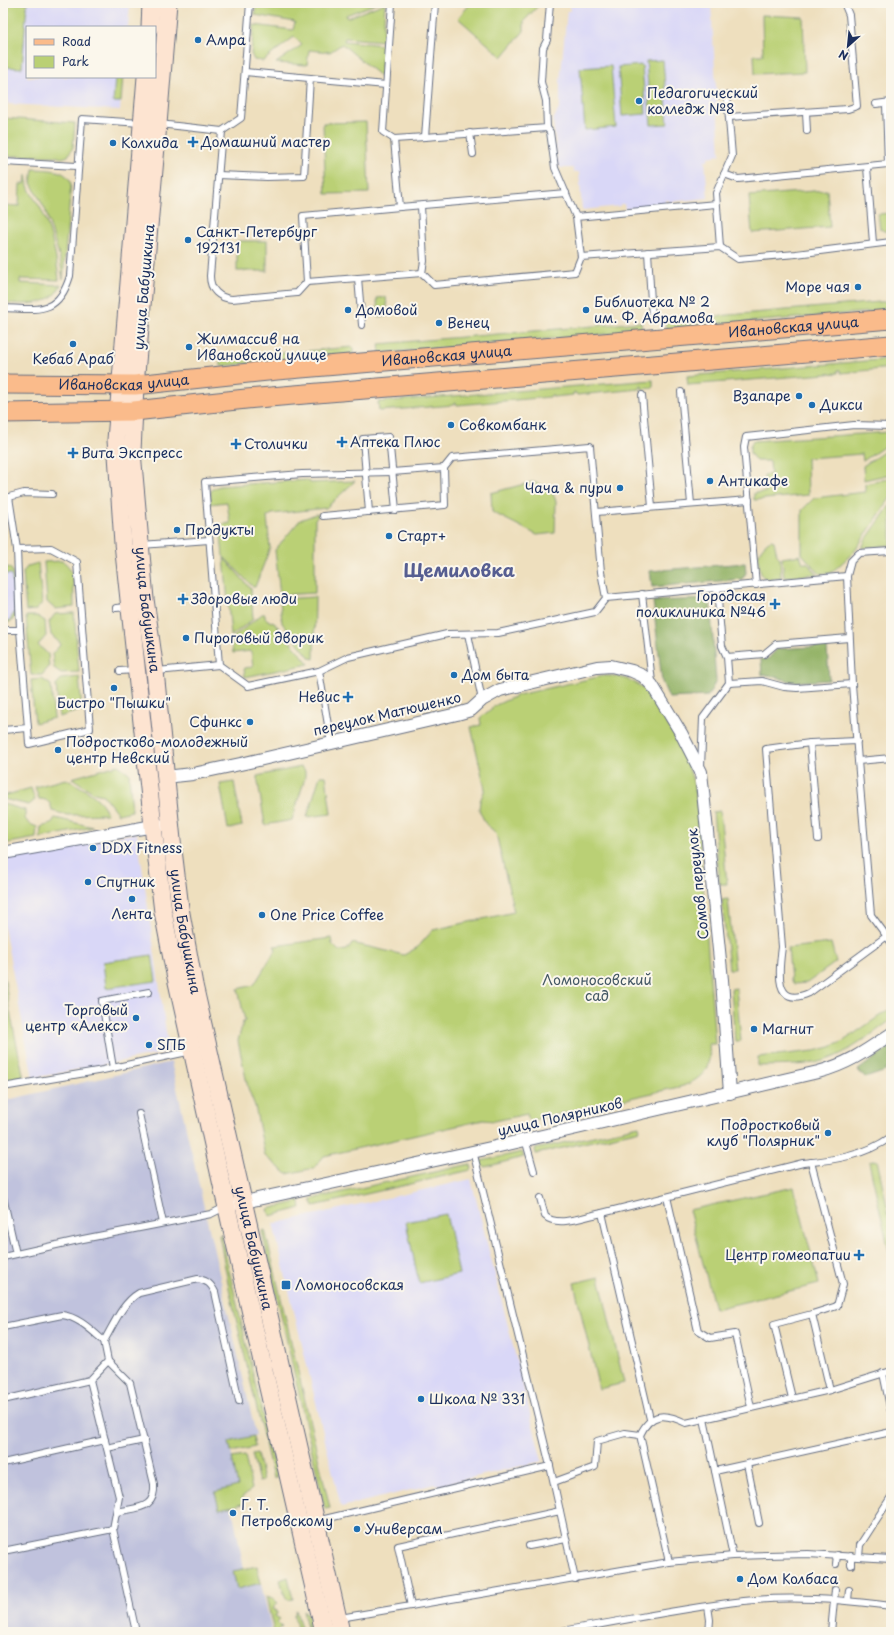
<svg xmlns="http://www.w3.org/2000/svg" width="894" height="1635" font-family="'Playpen Sans',sans-serif">
<style>
.built{fill:#d9d7f7}
.industrial{fill:#c0c2dd}
.green{fill:#bad074;stroke:#6a8069}
.forest{fill:#93b266;stroke:#577062}
.lines{fill:none;stroke-linecap:round;stroke-linejoin:round}
.lane-casing{stroke:#656d80;stroke-width:8}
.street-casing{stroke:#656d80;stroke-width:14}
.secondary-casing{stroke:#656d80;stroke-width:19}
.primary-casing{stroke:#656d80;stroke-width:21}
.lane{stroke:#fff;stroke-width:6}
.street{stroke:#fff;stroke-width:12}
.secondary{stroke:#fde4d1;stroke-width:17}
.primary{stroke:#fabb8b;stroke-width:19}
.poi-dot{fill:#1f6fb2;stroke:#fbf7ec;stroke-width:1.5}
.labels{text-anchor:middle;stroke-width:4;stroke-linejoin:round;paint-order:stroke}
.poi-label{font-size:14px;fill:#1b2f5e;stroke:#fbf7ec;text-anchor:start}
.street-label{font-size:14px;fill:#1b2f5e;stroke:#fbf7ec}
.park-label{font-size:14px;fill:#435764;stroke:#fbf7ec}
.district-label{font-size:18px;font-weight:bold;fill:#565e91;stroke:#fbf7ec}
</style>
<rect width="100%" height="100%" fill="#fbf7ec"/>
<filter id="ink" filterUnits="userSpaceOnUse"><feTurbulence type="fractalNoise" baseFrequency=".025" numOctaves="2"/><feDisplacementMap in="SourceGraphic" scale="8" xChannelSelector="R" yChannelSelector="G"/><feConvolveMatrix kernelMatrix="1 2 1 2 8 2 1 2 1" color-interpolation-filters="sRGB"/></filter>
<filter id="wash" filterUnits="userSpaceOnUse"><feTurbulence type="fractalNoise" baseFrequency=".012" numOctaves="4" result="noise"/><feDisplacementMap in="SourceGraphic" scale="16" xChannelSelector="R" yChannelSelector="G"/><feGaussianBlur stdDeviation="0.9" result="paint"/><feColorMatrix in="noise" values="0 0 0 0 0 0 0 0 0 0 0 0 0 0 0 0 0 1.4 0 .05"/><feComposite in="paint" operator="in"/></filter>
<g filter="url(#wash)">
<rect width="100%" height="100%" fill="#eedfbe"/>
<!-- built -->
<g class="built">
<polygon points="3,3 130,3 128,27 27,27 27,77 123,77 120,110 8,104 7,88 3,87"/>
<polygon points="570,3 711,3 720,155 708,157 708,161 705,161 708,198 669,202 669,200 665,200 665,205 625,209 624,204 620,204 620,206 582,210 579,172 574,172 573,168 561,168 558,164 553,120 560,107 560,82 567,11 570,11"/>
<polygon points="3,567 12,574 16,611 11,620 3,623"/>
<polygon points="137,833 169,1052 33,1078 3,922 3,857"/>
<polygon points="471,1179 542,1461 437,1486 435,1484 341,1507 273,1224"/>
</g>
<!-- industrial -->
<polygon class="industrial" points="171,1062 256,1435 229,1442 238,1487 216,1492 219,1509 231,1507 233,1513 244,1569 233,1571 237,1588 261,1583 272,1632 3,1632 3,1101"/>
<!-- green -->
<g class="green">
<polygon points="3,3 27,3 22,68 3,67"/>
<polygon points="256,3 297,3 300,6 303,4 302,3 378,3 346,15 347,18 385,3 383,41 345,38 344,41 383,45 381,77 342,44 330,52 309,50 307,65 276,63 302,45 294,37 263,61 254,60 251,54 254,25 293,30 295,22 255,15"/>
<polygon points="471,3 536,3 539,5 524,21 524,31 502,57 458,18"/>
<polygon points="762,15 803,17 805,72 755,74 754,55 763,55"/>
<polygon points="663,60 668,124 651,125 646,61"/>
<polygon points="642,65 646,114 622,116 618,67"/>
<polygon points="611,66 616,127 585,130 580,68"/>
<polygon points="115,77 123,77 121,102 113,102"/>
<polygon points="3,118 75,123 73,147 68,156 62,158 54,156 3,156"/>
<polygon points="366,122 369,193 326,194 323,123"/>
<path d="M33,169C46,170 66,168 71,183L63,280L60,259L45,209L31,183Z"/>
<path d="M26,175H27C26,191 35,197 42,211C51,231 57,259 59,280L20,279V283L61,285C50,308 25,304 3,303V205L19,206L20,184H25Z"/>
<polygon points="827,190 830,227 752,233 749,196"/>
<polygon points="891,213 891,233 889,233 880,229 878,214"/>
<rect x="237" y="241" width="30" height="30"/>
<polygon points="386,297 388,316 378,317 377,298"/>
<polygon points="891,301 891,310 666,329 665,320 670,321 671,320"/>
<polygon points="641,322 642,331 380,353 379,344"/>
<polygon points="353,347 353,355 221,366 221,358"/>
<polygon points="891,359 891,368 841,373 840,370 838,370 838,373 688,385 687,376"/>
<polygon points="653,380 653,388 642,389 642,386 640,386 640,389 577,395 576,393 573,393 573,395 553,397 553,395 551,395 550,397 457,405 456,403 454,403 454,405 379,411 378,402"/>
<polygon points="891,432 891,442 863,461 862,454 807,458 808,495 754,500 754,493 766,492 764,475 771,474 770,461 756,461 750,453 750,447 753,441"/>
<polygon points="891,447 891,474 864,480 863,466"/>
<polygon points="891,478 891,497 854,552 832,572 820,574 802,554 802,510 814,498 865,492 865,484"/>
<polygon points="306,480 311,483 355,481 326,508 272,514 267,517 270,548 255,587 253,587 223,556 220,525 230,523 227,502 210,504 211,490 219,486"/>
<path d="M532,482C544,484 553,489 556,502L555,533L537,535L492,512L491,493Z"/>
<polygon points="891,504 891,545 862,548 865,541"/>
<polygon points="316,514 319,515 315,519 315,593 280,595 275,550 300,520"/>
<path d="M771,540L774,541L777,555L780,558L781,577C776,578 769,579 765,578C759,576 758,559 759,554C761,548 766,542 771,540Z"/>
<polygon points="800,555 803,563 808,563 817,574 784,577 782,558"/>
<polygon points="224,558 251,589 253,619 231,636"/>
<path d="M62,561C77,568 73,593 74,607L55,609L47,602L44,562Z"/>
<polygon points="38,563 42,603 36,610 26,611 23,572 28,566"/>
<path d="M3,566L10,568L12,570C14,578 18,608 16,615C14,621 8,623 3,624V622L10,620L15,611L12,578L11,574H3Z"/>
<polygon points="315,597 314,659 310,658 282,623 280,599"/>
<polygon points="74,613 79,672 61,673 54,668 52,654 61,644 51,635 49,622 55,614"/>
<polygon points="262,614 265,614 265,618 271,622 273,621 309,664 245,677 244,668 253,667 251,651 233,653 231,639"/>
<polygon points="26,616 37,616 45,621 46,636 38,645 48,654 49,667 42,675 31,675"/>
<path d="M602,676C617,675 633,679 645,690C651,696 656,705 660,712C679,741 694,771 697,806L715,1044H709C711,1068 705,1077 683,1086L529,1121L527,1114L495,1121L483,1120L324,1156L314,1168L287,1174L265,1156L255,1106L248,1088L238,1041L243,1022L245,1021L238,989L254,985L276,949L274,946L331,938L332,944L339,951L347,950L352,943L404,955L418,947L433,930L514,912L496,833L485,823L479,809L480,801L485,789L471,727L481,725L480,718L496,705L518,695Z"/>
<polygon points="79,677 82,710 59,717 56,685 61,679"/>
<polygon points="42,679 51,685 54,718 35,723 31,680"/>
<polygon points="118,765 129,773 132,811 118,814 103,795 94,793 72,778"/>
<polygon points="301,767 305,771 305,778 292,820 265,825 257,776"/>
<polygon points="320,776 326,776 331,814 307,817"/>
<path d="M66,779C80,787 103,797 107,814L67,815L52,811C51,802 47,799 39,799L35,787Z"/>
<polygon points="234,782 242,826 228,829 220,784"/>
<polygon points="31,788 35,800 29,805 3,799 3,796"/>
<polygon points="3,804 25,810 25,819 30,824 37,827 36,838 3,844"/>
<polygon points="720,811 727,884 720,884 713,812"/>
<polygon points="55,818 93,827 40,838 41,827 51,824"/>
<polygon points="728,899 735,969 729,969 722,900"/>
<polygon points="831,943 836,962 807,983 794,984 791,980 788,948"/>
<polygon points="152,955 156,981 106,988 103,962"/>
<polygon points="3,968 9,1007 24,1079 3,1082"/>
<polygon points="736,988 741,1041 735,1041 731,989"/>
<path d="M891,1008V1020C873,1033 855,1048 834,1057C812,1067 783,1065 758,1066V1057L814,1051L830,1047L842,1042Z"/>
<polygon points="639,1126 640,1130 536,1154 535,1149"/>
<polygon points="522,1152 524,1157 485,1167 482,1165 481,1161"/>
<polygon points="877,1160 891,1224 891,1260 869,1162"/>
<polygon points="470,1164 472,1168 471,1170 314,1206 311,1200 312,1199 387,1182 388,1183 389,1182"/>
<polygon points="794,1187 819,1284 715,1309 689,1210"/>
<polygon points="300,1201 301,1208 270,1216 268,1209"/>
<polygon points="446,1214 459,1274 419,1283 406,1222"/>
<polygon points="265,1230 330,1508 325,1509 262,1231"/>
<polygon points="219,1235 221,1235 277,1478 273,1478 229,1288"/>
<polygon points="599,1277 624,1383 599,1389 574,1283"/>
<polygon points="253,1436 255,1447 231,1452 229,1442"/>
<polygon points="257,1453 263,1481 259,1482 252,1454"/>
<polygon points="245,1456 252,1489 242,1497 243,1504 219,1509 215,1492 238,1486 232,1458"/>
<polygon points="257,1566 261,1583 237,1589 233,1571"/>
<polygon points="288,1577 293,1599 288,1600 285,1596 280,1580"/>
<polygon points="266,1596 273,1598 278,1603 276,1604 273,1609 278,1611 275,1616 280,1619 276,1623 282,1626 278,1631 281,1632 274,1632"/>
<polygon points="296,1610 302,1632 298,1632 294,1616"/>
<polygon points="303,1610 308,1614 312,1632 308,1632"/>
</g>
<!-- forest -->
<g class="forest">
<polygon points="745,563 746,573 742,579 652,587 650,571"/>
<polygon points="710,599 716,681 708,696 669,698 662,682 653,601"/>
<polygon points="827,646 829,680 793,682 768,675 762,675 761,659 768,659 777,649"/>
<polygon points="891,1046 891,1066 883,1072 865,1078 858,1070"/>
</g>
</g>
<g filter="url(#ink)">
<g class="lines">
<defs>
<g id="lane">
<polyline points="435,3 425,137 547,128 546,101 541,82 543,48 547,40 550,3"/>
<polyline points="245,72 386,85"/>
<polyline points="717,95 727,95 732,156 716,193 720,247"/>
<polyline points="876,104 891,102"/>
<polyline points="806,112 807,131"/>
<polyline points="729,117 848,109 857,106 849,15 844,3"/>
<polyline points="159,124 222,131 241,118 250,3"/>
<polyline points="547,128 550,132 555,168 576,217"/>
<path d="M222,131L210,276C210,290 219,298 232,299L297,293L307,282L422,273L434,285L575,272L581,257L720,247L738,259L796,254L891,242"/>
<polyline points="470,133 473,154"/>
<polyline points="394,139 425,137"/>
<polyline points="3,162 77,166"/>
<polyline points="867,167 873,243"/>
<polyline points="724,174 738,179 888,164 886,104"/>
<polyline points="218,175 267,177 304,176 310,78"/>
<polyline points="421,206 424,261 422,273"/>
<polyline points="400,207 566,193"/>
<polyline points="648,252 652,318"/>
<polyline points="581,257 576,217 716,204"/>
<polyline points="358,278 362,325"/>
<polyline points="307,282 303,216 400,207 394,139 383,132 392,3"/>
<path d="M3,308C37,309 58,316 70,276L82,119L141,123"/>
<polyline points="681,392 691,504"/>
<polyline points="642,395 652,507"/>
<polyline points="3,497 9,497 24,493 52,494"/>
<polyline points="369,512 363,439 389,437 396,510"/>
<polyline points="596,512 749,500"/>
<polyline points="141,545 209,540"/>
<polyline points="17,549 51,548 77,562 90,729 29,744 28,728"/>
<polyline points="891,551 859,553 851,561 847,576 852,684 858,761 891,758"/>
<polyline points="756,585 744,447 746,437 854,425 891,426"/>
<polyline points="717,589 722,646 727,657 764,654 776,644 849,638"/>
<polyline points="642,594 652,682"/>
<polyline points="606,598 847,576"/>
<polyline points="116,608 128,607"/>
<polyline points="3,630 20,630 17,549 9,497"/>
<polyline points="468,634 482,700"/>
<polyline points="727,657 729,683"/>
<polyline points="120,671 135,670"/>
<polyline points="157,671 219,665"/>
<polyline points="319,671 348,657 447,634 498,633 595,612 606,598 601,572 590,446 452,458 444,468 445,505 323,516"/>
<polyline points="3,730 28,728 20,630"/>
<path d="M857,741L810,743L766,749L782,947C779,969 773,1009 809,993L891,933"/>
<polyline points="331,743 319,671 248,686 219,665 205,482 302,474 392,472 444,468"/>
<polyline points="810,743 818,839"/>
<polyline points="858,761 871,915 891,942"/>
<polyline points="701,767 703,718 729,683 762,681 784,687 797,688 852,684"/>
<polyline points="113,1068 102,1001 149,992"/>
<polyline points="3,1087 103,1070 192,1051"/>
<polyline points="139,1114 163,1223"/>
<polyline points="525,1139 534,1171"/>
<polyline points="473,1151 550,1466 560,1511"/>
<polyline points="811,1162 843,1284 837,1306 812,1314 830,1390"/>
<polyline points="3,1197 16,1254"/>
<polyline points="667,1197 698,1331 710,1338 735,1334 751,1407"/>
<path d="M540,1198L545,1216C557,1228 587,1216 602,1213L650,1419"/>
<path d="M602,1213L803,1163C835,1160 864,1156 891,1137"/>
<polyline points="3,1257 83,1239 211,1214 225,1207"/>
<path d="M3,1327L62,1315C79,1317 92,1331 104,1341L108,1361L90,1380L119,1497L113,1529L136,1632"/>
<path d="M104,1341C114,1324 122,1303 139,1293L198,1279C208,1281 211,1284 215,1292L239,1401"/>
<path d="M108,1361L130,1383L154,1484C156,1510 137,1507 117,1512"/>
<polyline points="883,1373 891,1412"/>
<polyline points="792,1398 774,1324 812,1314"/>
<polyline points="3,1400 90,1380"/>
<polyline points="704,1419 733,1556"/>
<polyline points="640,1435 669,1562"/>
<polyline points="107,1448 144,1440"/>
<polyline points="3,1463 105,1440"/>
<polyline points="747,1464 759,1523"/>
<polyline points="715,1471 891,1432"/>
<path d="M554,1482L595,1467L597,1441L625,1433L640,1435C651,1412 665,1413 686,1423L830,1390L891,1371"/>
<polyline points="316,1521 550,1466"/>
<polyline points="529,1546 566,1539"/>
<polyline points="3,1551 113,1529"/>
<polyline points="859,1557 860,1545 891,1497"/>
<polyline points="836,1564 837,1555"/>
<polyline points="851,1565 851,1556"/>
<polyline points="848,1600 849,1590"/>
<polyline points="411,1606 398,1546 560,1511 575,1579"/>
<polyline points="708,1606 710,1620 709,1632"/>
<polyline points="340,1618 669,1562 733,1556 808,1554 891,1559"/>
<path d="M554,1632C621,1622 688,1606 755,1600C801,1596 846,1600 891,1606"/>
<polyline points="831,1632 835,1590"/>
</g>
<g id="street">
<polyline points="165,777 193,774 245,763 457,714 471,710 482,700 500,690 597,667 611,666 632,671 643,676 652,685 681,733 701,772 722,980 730,1093"/>
<polyline points="3,853 159,825"/>
<path d="M235,1204L495,1147L818,1072C848,1064 866,1051 891,1034"/>
</g>
<g id="secondary">
<path id="s1" d="M168,3L158,124L135,385L132,452L145,599L155,671L173,850L180,908L194,985L341,1632"/>
<polyline points="150,27 151,3"/>
<polyline points="146,77 116,440 123,543 153,826 163,912 173,964 231,1226 324,1632"/>
</g>
<g id="primary">
<path id="s2" d="M3,384L135,385L277,370L891,319"/>
<polyline points="3,413 134,411 246,399 891,345"/>
</g>
</defs>
<!-- lane casing -->
<use href="#lane" class="lane-casing"/>
<!-- street casing -->
<use href="#street" class="street-casing"/>
<!-- secondary casing -->
<use href="#secondary" class="secondary-casing"/>
<!-- primary casing -->
<use href="#primary" class="primary-casing"/>
<!-- lane -->
<use href="#lane" class="lane"/>
<!-- street -->
<use href="#street" class="street"/>
<!-- secondary -->
<use href="#secondary" class="secondary"/>
<!-- primary -->
<use href="#primary" class="primary"/>
</g>
</g>
<!-- markers -->
<g class="poi-dot">
<circle cx="198" cy="40" r="4"/>
<circle cx="639" cy="101" r="4"/>
<path d="M191 136h4v4h4v4h-4v4h-4v-4h-4v-4h4z"/>
<circle cx="113" cy="143" r="4"/>
<circle cx="188" cy="240" r="4"/>
<circle cx="858" cy="287" r="4"/>
<circle cx="348" cy="310" r="4"/>
<circle cx="586" cy="310" r="4"/>
<circle cx="439" cy="323" r="4"/>
<circle cx="73" cy="344" r="4"/>
<circle cx="189" cy="347" r="4"/>
<circle cx="799" cy="396" r="4"/>
<circle cx="812" cy="405" r="4"/>
<circle cx="451" cy="425" r="4"/>
<path d="M340 436h4v4h4v4h-4v4h-4v-4h-4v-4h4z"/>
<path d="M234 438h4v4h4v4h-4v4h-4v-4h-4v-4h4z"/>
<path d="M71 447h4v4h4v4h-4v4h-4v-4h-4v-4h4z"/>
<circle cx="710" cy="481" r="4"/>
<circle cx="620" cy="488" r="4"/>
<circle cx="177" cy="530" r="4"/>
<circle cx="389" cy="536" r="4"/>
<path d="M181 593h4v4h4v4h-4v4h-4v-4h-4v-4h4z"/>
<path d="M773 598h4v4h4v4h-4v4h-4v-4h-4v-4h4z"/>
<circle cx="186" cy="638" r="4"/>
<circle cx="454" cy="675" r="4"/>
<circle cx="114" cy="688" r="4"/>
<path d="M346 691h4v4h4v4h-4v4h-4v-4h-4v-4h4z"/>
<circle cx="250" cy="722" r="4"/>
<circle cx="58" cy="750" r="4"/>
<circle cx="93" cy="848" r="4"/>
<circle cx="88" cy="882" r="4"/>
<circle cx="132" cy="899" r="4"/>
<circle cx="262" cy="915" r="4"/>
<circle cx="136" cy="1018" r="4"/>
<circle cx="754" cy="1029" r="4"/>
<circle cx="149" cy="1045" r="4"/>
<circle cx="828" cy="1133" r="4"/>
<path d="M857 1249h4v4h4v4h-4v4h-4v-4h-4v-4h4z"/>
<rect x="281" y="1280" width="10" height="10" rx="2"/>
<circle cx="421" cy="1399" r="4"/>
<circle cx="233" cy="1513" r="4"/>
<circle cx="357" cy="1529" r="4"/>
<circle cx="740" cy="1579" r="4"/>
</g>
<g class="labels">
<!-- poi labels -->
<g class="poi-label">
<text x="206" y="45">Амра</text>
<text x="647" y="98">Педагогический<tspan x="647" dy="16">колледж №8</tspan></text>
<text x="201" y="147">Домашний мастер</text>
<text x="121" y="148">Колхида</text>
<text x="196" y="237">Санкт-Петербург<tspan x="196" dy="16">192131</tspan></text>
<text x="850" y="292" text-anchor="end">Море чая</text>
<text x="594" y="307">Библиотека № 2<tspan x="594" dy="16">им. Ф. Абрамова</tspan></text>
<text x="356" y="315">Домовой</text>
<text x="447" y="328">Венец</text>
<text x="197" y="344">Жилмассив на<tspan x="197" dy="16">Ивановской улице</tspan></text>
<text x="73" y="364" text-anchor="middle">Кебаб Араб</text>
<text x="791" y="401" text-anchor="end">Взапаре</text>
<text x="820" y="410">Дикси</text>
<text x="459" y="430">Совкомбанк</text>
<text x="350" y="447">Аптека Плюс</text>
<text x="244" y="449">Столички</text>
<text x="81" y="458">Вита Экспресс</text>
<text x="718" y="486">Антикафе</text>
<text x="612" y="493" text-anchor="end">Чача &amp; пури</text>
<text x="185" y="535">Продукты</text>
<text x="397" y="541">Старт+</text>
<text x="766" y="601" text-anchor="end">Городская<tspan x="766" dy="16">поликлиника №46</tspan></text>
<text x="191" y="604">Здоровые люди</text>
<text x="194" y="643">Пироговый дворик</text>
<text x="462" y="680">Дом быта</text>
<text x="340" y="702" text-anchor="end">Невис</text>
<text x="114" y="708" text-anchor="middle">Бистро "Пышки"</text>
<text x="242" y="727" text-anchor="end">Сфинкс</text>
<text x="66" y="747">Подростково-молодежный<tspan x="66" dy="16">центр Невский</tspan></text>
<text x="101" y="853">DDX Fitness</text>
<text x="96" y="887">Спутник</text>
<text x="132" y="919" text-anchor="middle">Лента</text>
<text x="270" y="920">One Price Coffee</text>
<text x="128" y="1015" text-anchor="end">Торговый<tspan x="128" dy="16">центр «Алекс»</tspan></text>
<text x="762" y="1034">Магнит</text>
<text x="157" y="1050">SПБ</text>
<text x="820" y="1130" text-anchor="end">Подростковый<tspan x="820" dy="16">клуб "Полярник"</tspan></text>
<text x="851" y="1260" text-anchor="end">Центр гомеопатии</text>
<text x="295" y="1290">Ломоносовская</text>
<text x="429" y="1404">Школа № 331</text>
<text x="241" y="1510">Г. Т.<tspan x="241" dy="16">Петровскому</tspan></text>
<text x="365" y="1534">Универсам</text>
<text x="748" y="1584">Дом Колбаса</text>
</g>
<!-- street labels -->
<g class="street-label">
<text transform="translate(144 287) rotate(-85)" y="5">улица Бабушкина</text>
<text dy="5" stroke="none"><textPath href="#s2" startOffset="793">Ивановская улица</textPath></text>
<text dy="5" stroke="none"><textPath href="#s2" startOffset="445">Ивановская улица</textPath></text>
<text dy="5" stroke="none"><textPath href="#s2" startOffset="121">Ивановская улица</textPath></text>
<text dy="5" stroke="none"><textPath href="#s1" startOffset="609">улица Бабушкина</textPath></text>
<text transform="translate(387 714) rotate(-13)" y="5">переулок Матюшенко</text>
<text transform="translate(698 884) rotate(-96)" y="5">Сомов переулок</text>
<text dy="5" stroke="none"><textPath href="#s1" startOffset="933">улица Бабушкина</textPath></text>
<text transform="translate(560 1117) rotate(-13)" y="5">улица Полярников</text>
<text dy="5" stroke="none"><textPath href="#s1" startOffset="1257">улица Бабушкина</textPath></text>
</g>
<!-- park labels -->
<g class="park-label">
<text x="597" y="985">Ломоносовский<tspan x="597" dy="16">сад</tspan></text>
</g>
<!-- district labels -->
<g class="district-label">
<text x="459" y="577">Щемиловка</text>
</g>
</g>
<!-- margin -->
<rect width="894" height="1635" fill="none" stroke="#fbf7ec" stroke-width="16"/>
<!-- legend -->
<rect x="26" y="26" width="130" height="52" fill="#fbf7ec" stroke="#a1a7b3"/>
<rect x="34" y="39" width="20" height="6" fill="#fabb8b" stroke="#a1a7b3"/>
<text x="62" y="46" font-size="12" fill="#1b2f5e">Road</text>
<rect x="34" y="56" width="20" height="12" fill="#bad074" stroke="#a1a7b3"/>
<text x="62" y="66" font-size="12" fill="#1b2f5e">Park</text>
<!-- north arrow -->
<g transform="translate(848 46) rotate(207)" stroke="#fbf7ec" stroke-width="3" paint-order="stroke">
<path d="M0-3L7 15L0 10L-7 15Z" fill="#1b2f5e"/>
<text y="-6" font-size="11" font-weight="bold" text-anchor="middle" fill="#1b2f5e">N</text>
</g>
</svg>
